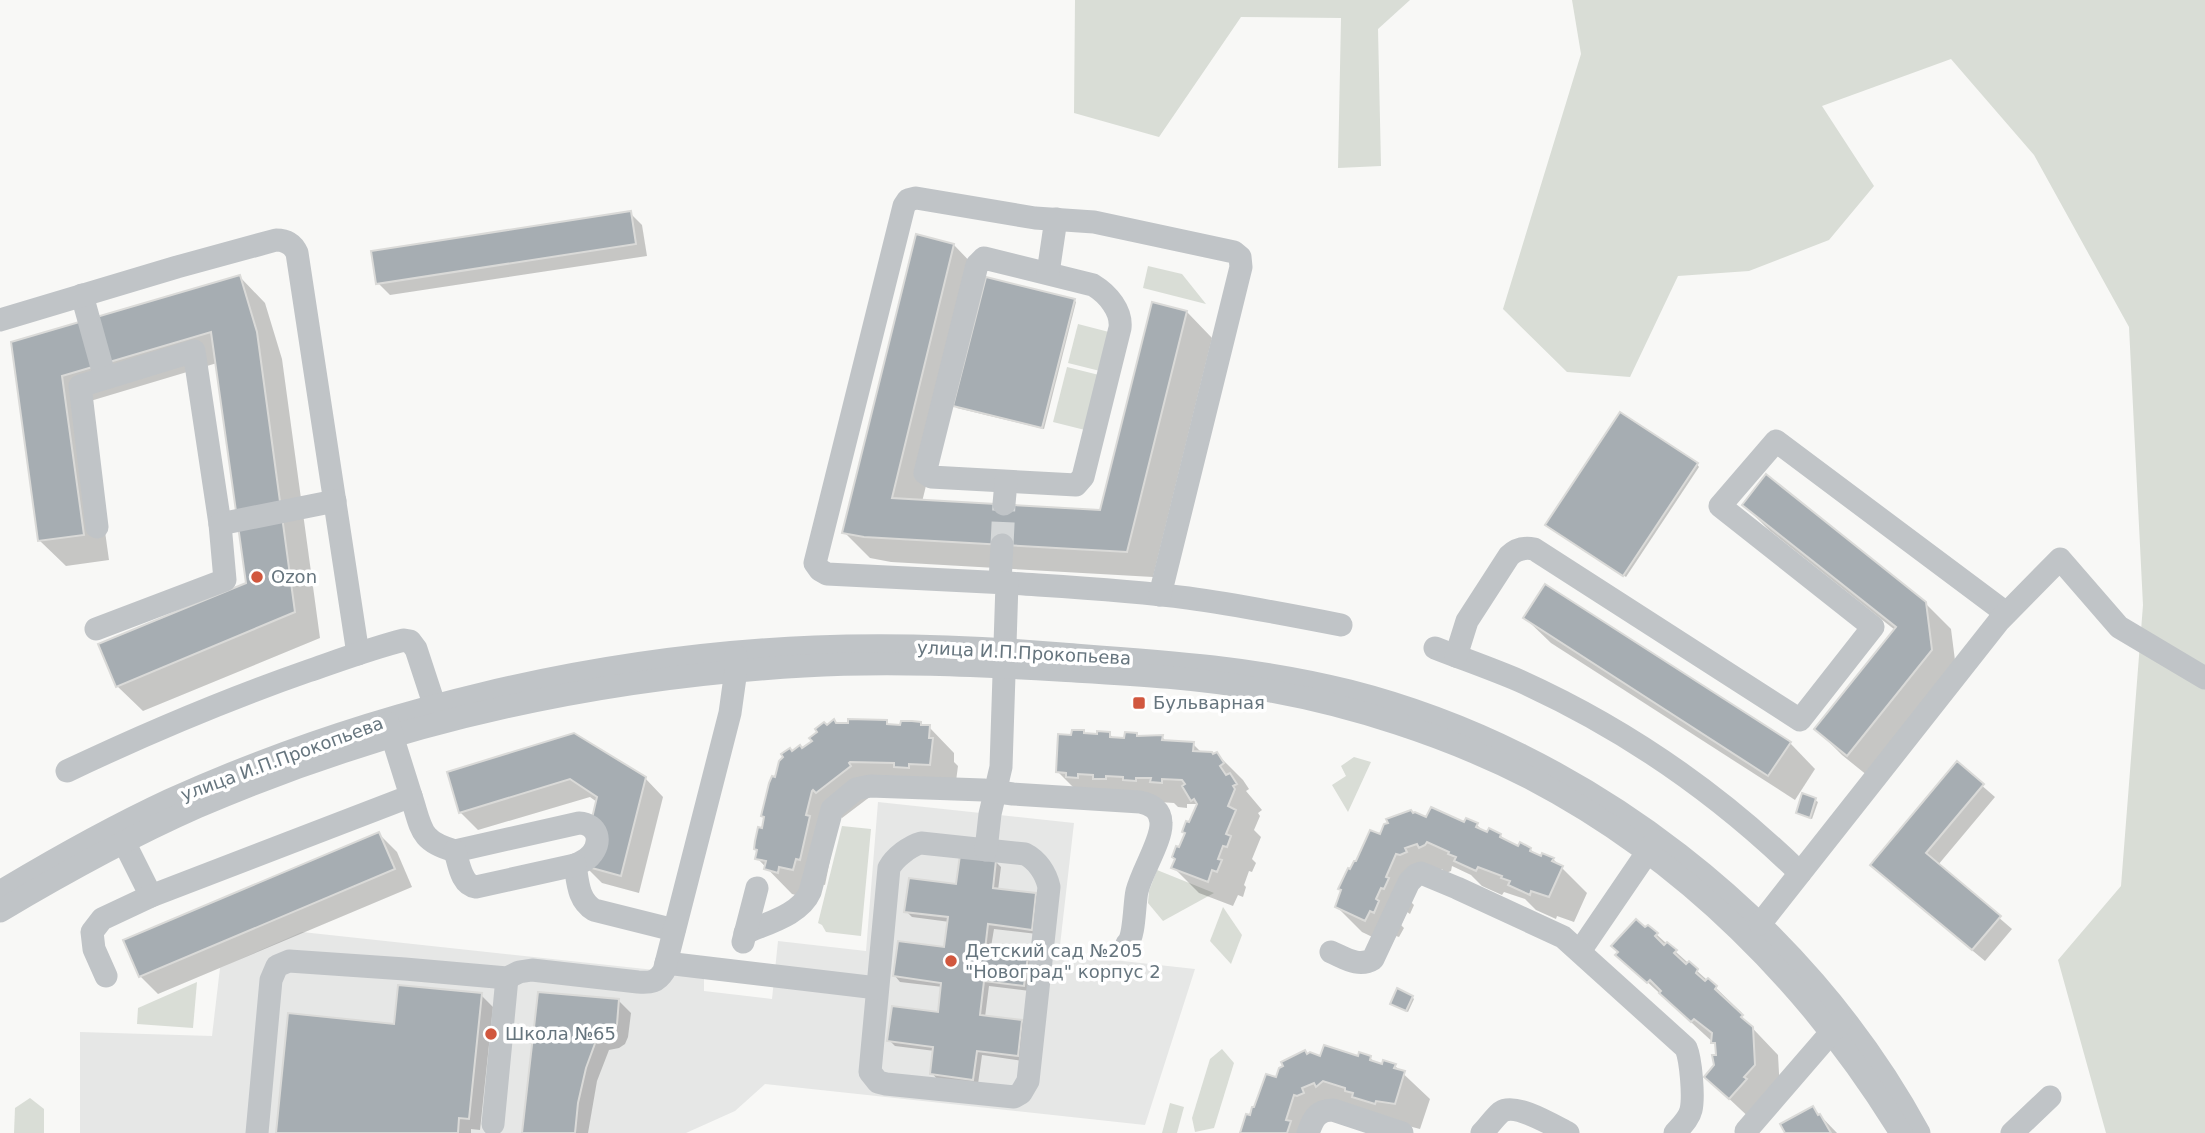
<svg xmlns="http://www.w3.org/2000/svg" width="2205" height="1133" font-family="'DejaVu Sans',sans-serif">
<style>
.built{fill:#e6e7e6}
.green{fill:#d9ddd6}
.shadow{fill:#0003}
.building{fill:#a6adb2;stroke:#dadad8;stroke-width:2}
.lines{fill:none;stroke-linecap:round;stroke-linejoin:round}
.minor-tunnel{stroke:#d4d7d8;stroke-width:23;stroke-dasharray:23 11;stroke-linecap:butt}
.minor{stroke:#c0c4c7;stroke-width:23}
.poi-dot{fill:#d1573e;stroke:#fff;stroke-width:2.5}
.labels{text-anchor:middle;stroke-width:7;stroke-linejoin:round;paint-order:stroke}
.poi-label{font-size:18px;fill:#66757e;stroke:#fff;text-anchor:start}
.street-label{font-size:18px;fill:#66757e;stroke:#fff}
</style>
<rect width="100%" height="100%" fill="#f8f8f6"/>
<!-- built -->
<polygon class="built" points="878,802 1074,823 1059,954 1195,969 1145,1125 765,1084 735,1111 686,1133 80,1133 80,1032 212,1036 220,968 302,932 664,971 704,977 704,991 772,999 778,941 866,951"/>
<!-- green -->
<g class="green">
<polygon points="1075,0 1410,0 1378,29 1381,166 1338,168 1341,18 1241,17 1159,137 1074,113"/>
<polygon points="1572,0 2205,0 2205,1133 2106,1133 2058,960 2121,886 2143,605 2129,327 2034,155 1951,59 1822,106 1874,186 1829,240 1749,271 1678,276 1630,377 1567,372 1503,309 1581,54"/>
<polygon points="1148,266 1182,274 1206,304 1143,288"/>
<polygon points="1078,324 1109,332 1100,371 1068,363"/>
<polygon points="1067,367 1099,375 1085,430 1053,422"/>
<polygon points="1354,757 1371,762 1348,812 1332,785 1346,776 1341,766"/>
<polygon points="842,826 871,829 861,936 826,932 822,925 818,923"/>
<polygon points="1157,870 1214,893 1163,921 1148,903 1149,891"/>
<polygon points="1223,907 1242,935 1231,964 1210,941"/>
<polygon points="197,982 193,1028 137,1024 138,1008"/>
<polygon points="1222,1049 1234,1063 1214,1128 1195,1132 1192,1118 1210,1059"/>
<polygon points="30,1098 44,1109 44,1133 14,1133 15,1108"/>
<polygon points="1170,1103 1184,1107 1177,1133 1162,1133"/>
</g>
<!-- shadow -->
<g class="shadow">
<polygon points="630,213 642,225 647,256 390,295 378,283"/>
<polygon points="954,245 979,271 922,502 1101,512 1187,312 1212,338 1153,577 891,562 870,558 844,532"/>
<polygon points="240,277 265,303 282,359 320,638 143,711 117,686 248,584 217,363 87,402 109,560 66,566 40,541 13,344"/>
<polygon points="1074,300 1076,302 1044,429 957,408 955,405"/>
<polygon points="1697,464 1699,467 1626,577 1550,527"/>
<polygon points="1744,505 1925,603 1951,629 1957,676 1873,780 1842,755 1816,729 1895,630 1769,530"/>
<polygon points="1525,618 1790,743 1815,769 1795,800 1551,643"/>
<polygon points="886,722 891,726 929,727 954,753 954,762 958,766 955,789 875,793 842,818 839,815 825,885 821,884 803,897 792,894 757,858 776,779 792,753 802,750 827,727"/>
<polygon points="1083,732 1086,735 1109,734 1115,739 1126,740 1136,735 1139,738 1162,737 1167,742 1193,744 1202,753 1214,756 1217,754 1243,780 1249,789 1246,791 1262,810 1258,813 1260,816 1254,830 1261,837 1252,859 1256,863 1252,872 1249,871 1244,885 1246,887 1243,897 1238,895 1233,906 1199,893 1173,867 1198,804 1187,804 1187,808 1178,807 1174,803 1083,797 1058,772 1073,737"/>
<polygon points="1957,764 1995,797 1938,865 2012,929 1985,961 1884,877"/>
<polygon points="449,773 645,778 663,797 639,893 602,883 583,864 597,802 590,797 478,830 460,812"/>
<polygon points="1815,800 1818,802 1812,819 1798,813"/>
<polygon points="1414,815 1427,819 1477,825 1485,833 1500,835 1508,843 1519,848 1530,849 1538,857 1553,859 1587,893 1574,922 1557,916 1556,919 1536,910 1525,899 1504,892 1502,895 1482,886 1471,875 1452,866 1451,871 1446,873 1442,869 1422,878 1411,902 1414,905 1410,914 1407,912 1401,925 1404,928 1399,937 1396,936 1391,946 1362,932 1337,907 1351,871 1381,836"/>
<polygon points="379,834 397,852 412,887 158,994 140,976"/>
<polygon points="995,861 1001,867 998,890 1036,895 1041,900 1037,934 994,929 990,953 1028,957 1033,963 1030,991 989,986 985,1017 1022,1022 1027,1028 1023,1061 982,1055 978,1084 937,1079 932,1073 935,1051 895,1046 889,1040 939,1014 943,987 900,982 895,976 946,949 950,922 912,917 906,911 957,886"/>
<polygon points="1656,934 1716,988 1742,1013 1740,1015 1778,1055 1780,1091 1755,1123 1706,1077 1716,1066 1717,1046 1618,955"/>
<polygon points="481,995 493,1007 480,1130 471,1129 471,1133 278,1133 396,1026"/>
<polygon points="1412,997 1414,999 1408,1012 1392,1004"/>
<polygon points="619,1001 631,1013 628,1037 625,1044 619,1048 609,1050 597,1081 588,1133 524,1133"/>
<polygon points="1308,1055 1322,1058 1370,1058 1377,1064 1395,1066 1430,1099 1420,1129 1339,1108 1315,1133 1242,1133 1277,1079"/>
<polygon points="1813,1108 1837,1133 1787,1133"/>
</g>
<!-- building -->
<g class="building">
<polygon points="631,211 636,244 376,284 371,251"/>
<polygon points="916,234 954,244 892,498 1100,510 1152,302 1187,311 1127,552 864,537 842,533"/>
<polygon points="240,275 257,332 295,612 116,687 98,644 246,583 211,332 62,376 84,535 38,541 11,342"/>
<polygon points="986,277 1075,299 1042,428 953,406"/>
<polygon points="1620,412 1698,463 1623,576 1545,525"/>
<polygon points="1766,474 1926,602 1932,650 1847,756 1814,729 1896,627 1742,505"/>
<polygon points="1545,584 1791,742 1768,776 1523,618"/>
<polygon points="834,719 836,723 848,723 848,719 887,720 887,724 900,725 901,721 912,721 921,722 921,725 930,725 929,738 933,738 930,765 909,764 909,768 894,767 894,763 850,762 849,763 851,766 816,793 813,790 812,791 806,815 810,816 800,860 796,859 793,870 779,867 778,873 764,869 766,861 755,859 757,850 754,849 755,841 758,827 762,828 764,817 761,816 769,783 772,776 775,777 779,761 783,757 781,754 790,748 792,751 800,745 802,748 812,741 809,738 817,732 815,729 824,722 827,725"/>
<polygon points="1072,730 1084,730 1084,733 1097,734 1097,731 1110,732 1110,737 1124,738 1125,732 1137,733 1137,736 1163,735 1162,740 1194,742 1193,751 1212,752 1213,754 1217,752 1224,763 1220,766 1226,775 1230,773 1237,784 1233,786 1235,789 1228,806 1236,810 1226,834 1231,836 1227,847 1223,846 1218,859 1222,860 1217,872 1212,870 1208,882 1171,868 1175,859 1172,857 1176,846 1179,847 1185,833 1182,832 1186,821 1189,822 1197,804 1194,799 1191,801 1182,786 1185,784 1182,780 1162,779 1162,783 1150,782 1151,778 1136,778 1136,781 1123,780 1123,777 1106,776 1106,779 1093,779 1093,775 1078,774 1078,778 1066,777 1066,773 1056,772 1058,734 1071,735"/>
<polygon points="574,733 646,777 621,876 581,865 597,797 570,779 459,813 447,772"/>
<polygon points="1957,761 1984,784 1926,853 2001,916 1972,950 1870,865"/>
<polygon points="1802,793 1816,798 1810,818 1796,813"/>
<polygon points="1431,807 1464,822 1466,818 1478,823 1476,827 1487,832 1489,828 1501,834 1500,837 1518,846 1520,842 1531,848 1530,851 1541,856 1542,853 1554,858 1552,861 1563,866 1549,897 1531,891 1530,895 1508,885 1510,881 1501,878 1502,876 1478,867 1476,871 1454,861 1456,857 1448,854 1449,852 1427,842 1425,845 1419,848 1417,844 1405,848 1407,852 1400,855 1396,854 1386,877 1389,878 1384,889 1381,888 1376,899 1379,901 1374,913 1370,911 1365,921 1335,907 1341,890 1338,889 1348,868 1350,869 1354,861 1356,861 1370,830 1380,834 1384,824 1388,823 1386,819 1411,810 1413,813 1415,812 1426,817"/>
<polygon points="379,832 395,869 139,977 123,940"/>
<polygon points="960,855 996,860 993,888 1036,893 1032,930 988,924 985,950 1028,956 1024,986 984,981 980,1015 1022,1020 1018,1056 977,1051 973,1080 930,1074 933,1047 887,1041 892,1006 938,1012 941,983 893,976 898,941 944,947 948,917 904,912 909,878 956,884"/>
<polygon points="1636,919 1645,927 1648,925 1658,933 1655,936 1664,945 1667,942 1677,950 1674,953 1686,964 1689,961 1698,969 1696,973 1705,981 1708,978 1717,986 1715,989 1743,1015 1741,1017 1753,1027 1755,1065 1744,1077 1747,1079 1729,1099 1704,1077 1714,1065 1712,1055 1716,1055 1715,1043 1711,1043 1712,1033 1694,1019 1691,1022 1659,993 1661,991 1650,980 1647,983 1615,955 1618,952 1611,946"/>
<polygon points="398,985 482,993 469,1119 459,1118 458,1133 276,1133 288,1013 394,1024"/>
<polygon points="1397,988 1413,996 1406,1011 1390,1004"/>
<polygon points="538,992 619,999 617,1024 614,1032 607,1036 597,1038 586,1068 578,1103 575,1133 522,1133"/>
<polygon points="1324,1045 1358,1056 1359,1052 1371,1056 1370,1060 1382,1064 1383,1060 1396,1064 1394,1068 1405,1071 1395,1104 1376,1101 1375,1104 1352,1097 1353,1093 1345,1091 1345,1088 1323,1081 1316,1087 1314,1083 1302,1088 1304,1093 1297,1096 1294,1095 1286,1120 1291,1121 1287,1133 1240,1133 1246,1114 1250,1115 1252,1107 1254,1107 1266,1074 1276,1077 1279,1068 1283,1066 1281,1062 1305,1050 1307,1054 1310,1052 1320,1056"/>
<polygon points="1813,1106 1818,1115 1820,1114 1831,1133 1785,1133 1780,1124"/>
</g>
<g class="lines">
<!-- minor-tunnel -->
<polyline class="minor-tunnel" points="1002,545 1004,504"/>
<!-- minor -->
<g class="minor">
<path d="M984,258L1093,285C1108,294 1122,311 1120,328L1083,477L1076,485L931,477L925,473L977,265Z"/>
<polyline points="1048,273 1056,219"/>
<polyline points="82,295 105,378"/>
<path d="M0,320L177,267L276,240C286,240 293,244 297,253L358,654"/>
<polyline points="1004,504 1006,482"/>
<polyline points="97,527 80,386 194,351 220,524"/>
<polyline points="1000,582 1002,545"/>
<path d="M1007,583C1067,587 1128,590 1188,598C1239,605 1290,615 1341,625"/>
<polyline points="96,629 225,580 220,524 335,501"/>
<path d="M1435,648C1463,659 1492,669 1520,681C1624,728 1718,793 1800,873"/>
<path d="M1456,656L1467,621L1509,556C1516,549 1524,547 1534,549L1800,720L1873,627L1720,506L1776,441L2006,613"/>
<path d="M67,771C145,734 225,700 308,671C340,660 372,648 404,640L410,641L416,649L439,719"/>
<path d="M411,796C422,829 419,841 455,851L579,823C598,824 603,842 590,856C586,860 580,863 575,865C578,883 578,900 594,910L674,930"/>
<polyline points="118,830 151,896"/>
<path d="M921,843L1025,854C1037,860 1046,873 1049,887L1028,1081L1021,1093L1014,1097L886,1084L878,1082L870,1072L889,868C895,857 910,846 921,843Z"/>
<polyline points="986,850 990,814 1001,767 1007,583 827,574 820,570 815,563 904,206 908,200 916,198 1035,218 1094,222 1234,252 1240,257 1241,267 1160,595"/>
<path d="M455,851C459,864 461,885 476,887L575,865"/>
<path d="M0,892C55,859 112,827 170,800C369,710 596,656 815,647C897,644 980,647 1062,654C1158,661 1254,667 1349,691C1585,751 1803,919 1919,1133"/>
<path d="M0,911C64,873 129,837 197,807C389,724 595,678 804,666C888,661 973,665 1058,670C1125,674 1192,677 1259,689C1349,704 1448,736 1530,778C1685,859 1810,985 1901,1133"/>
<polyline points="1760,924 1999,621 2060,559 2119,627 2205,678"/>
<path d="M745,933C767,923 800,915 810,892L832,809L856,789L870,786L983,790L1013,794L1140,802C1151,804 1161,810 1161,823C1162,840 1142,871 1137,891C1134,904 1135,936 1127,944"/>
<polyline points="743,942 757,888"/>
<polyline points="1580,951 1655,841"/>
<path d="M1331,952C1345,958 1359,968 1373,959L1409,882L1416,875L1421,873L1457,888L1563,937L1686,1048C1691,1060 1694,1097 1691,1110C1689,1119 1681,1126 1675,1133"/>
<polyline points="666,963 877,988"/>
<polyline points="106,976 94,949 92,932 102,919 151,896 411,796 388,723"/>
<polyline points="493,1124 507,978"/>
<path d="M257,1133L271,980L277,966L289,961L405,969L507,978L519,972L532,970L638,982C651,983 657,982 664,971L730,713L736,670V656"/>
<path d="M1308,1133C1313,1119 1317,1110 1333,1110L1402,1133"/>
<path d="M1482,1133C1488,1127 1494,1118 1501,1112C1515,1102 1554,1126 1568,1133"/>
<polyline points="1748,1133 1746,1131 1841,1021"/>
<polyline points="2012,1133 2050,1097"/>
</g>
</g>
<!-- markers -->
<g class="poi-dot">
<circle cx="257" cy="577" r="7"/>
<rect x="1132" y="696" width="14" height="14" rx="3.5"/>
<circle cx="951" cy="961" r="7"/>
<circle cx="491" cy="1034" r="7"/>
</g>
<g class="labels">
<!-- poi labels -->
<g class="poi-label">
<text x="271" y="583">Ozon</text>
<text x="1153" y="709">Бульварная</text>
<text x="965" y="957">Детский сад №205<tspan x="965" dy="21">"Новоград" корпус 2</tspan></text>
<text x="505" y="1040">Школа №65</text>
</g>
<!-- street labels -->
<g class="street-label">
<text transform="translate(1024 653) rotate(3)" y="6">улица И.П.Прокопьева</text>
<text transform="translate(282 759) rotate(-20)" y="6">улица И.П.Прокопьева</text>
</g>
</g>
</svg>
